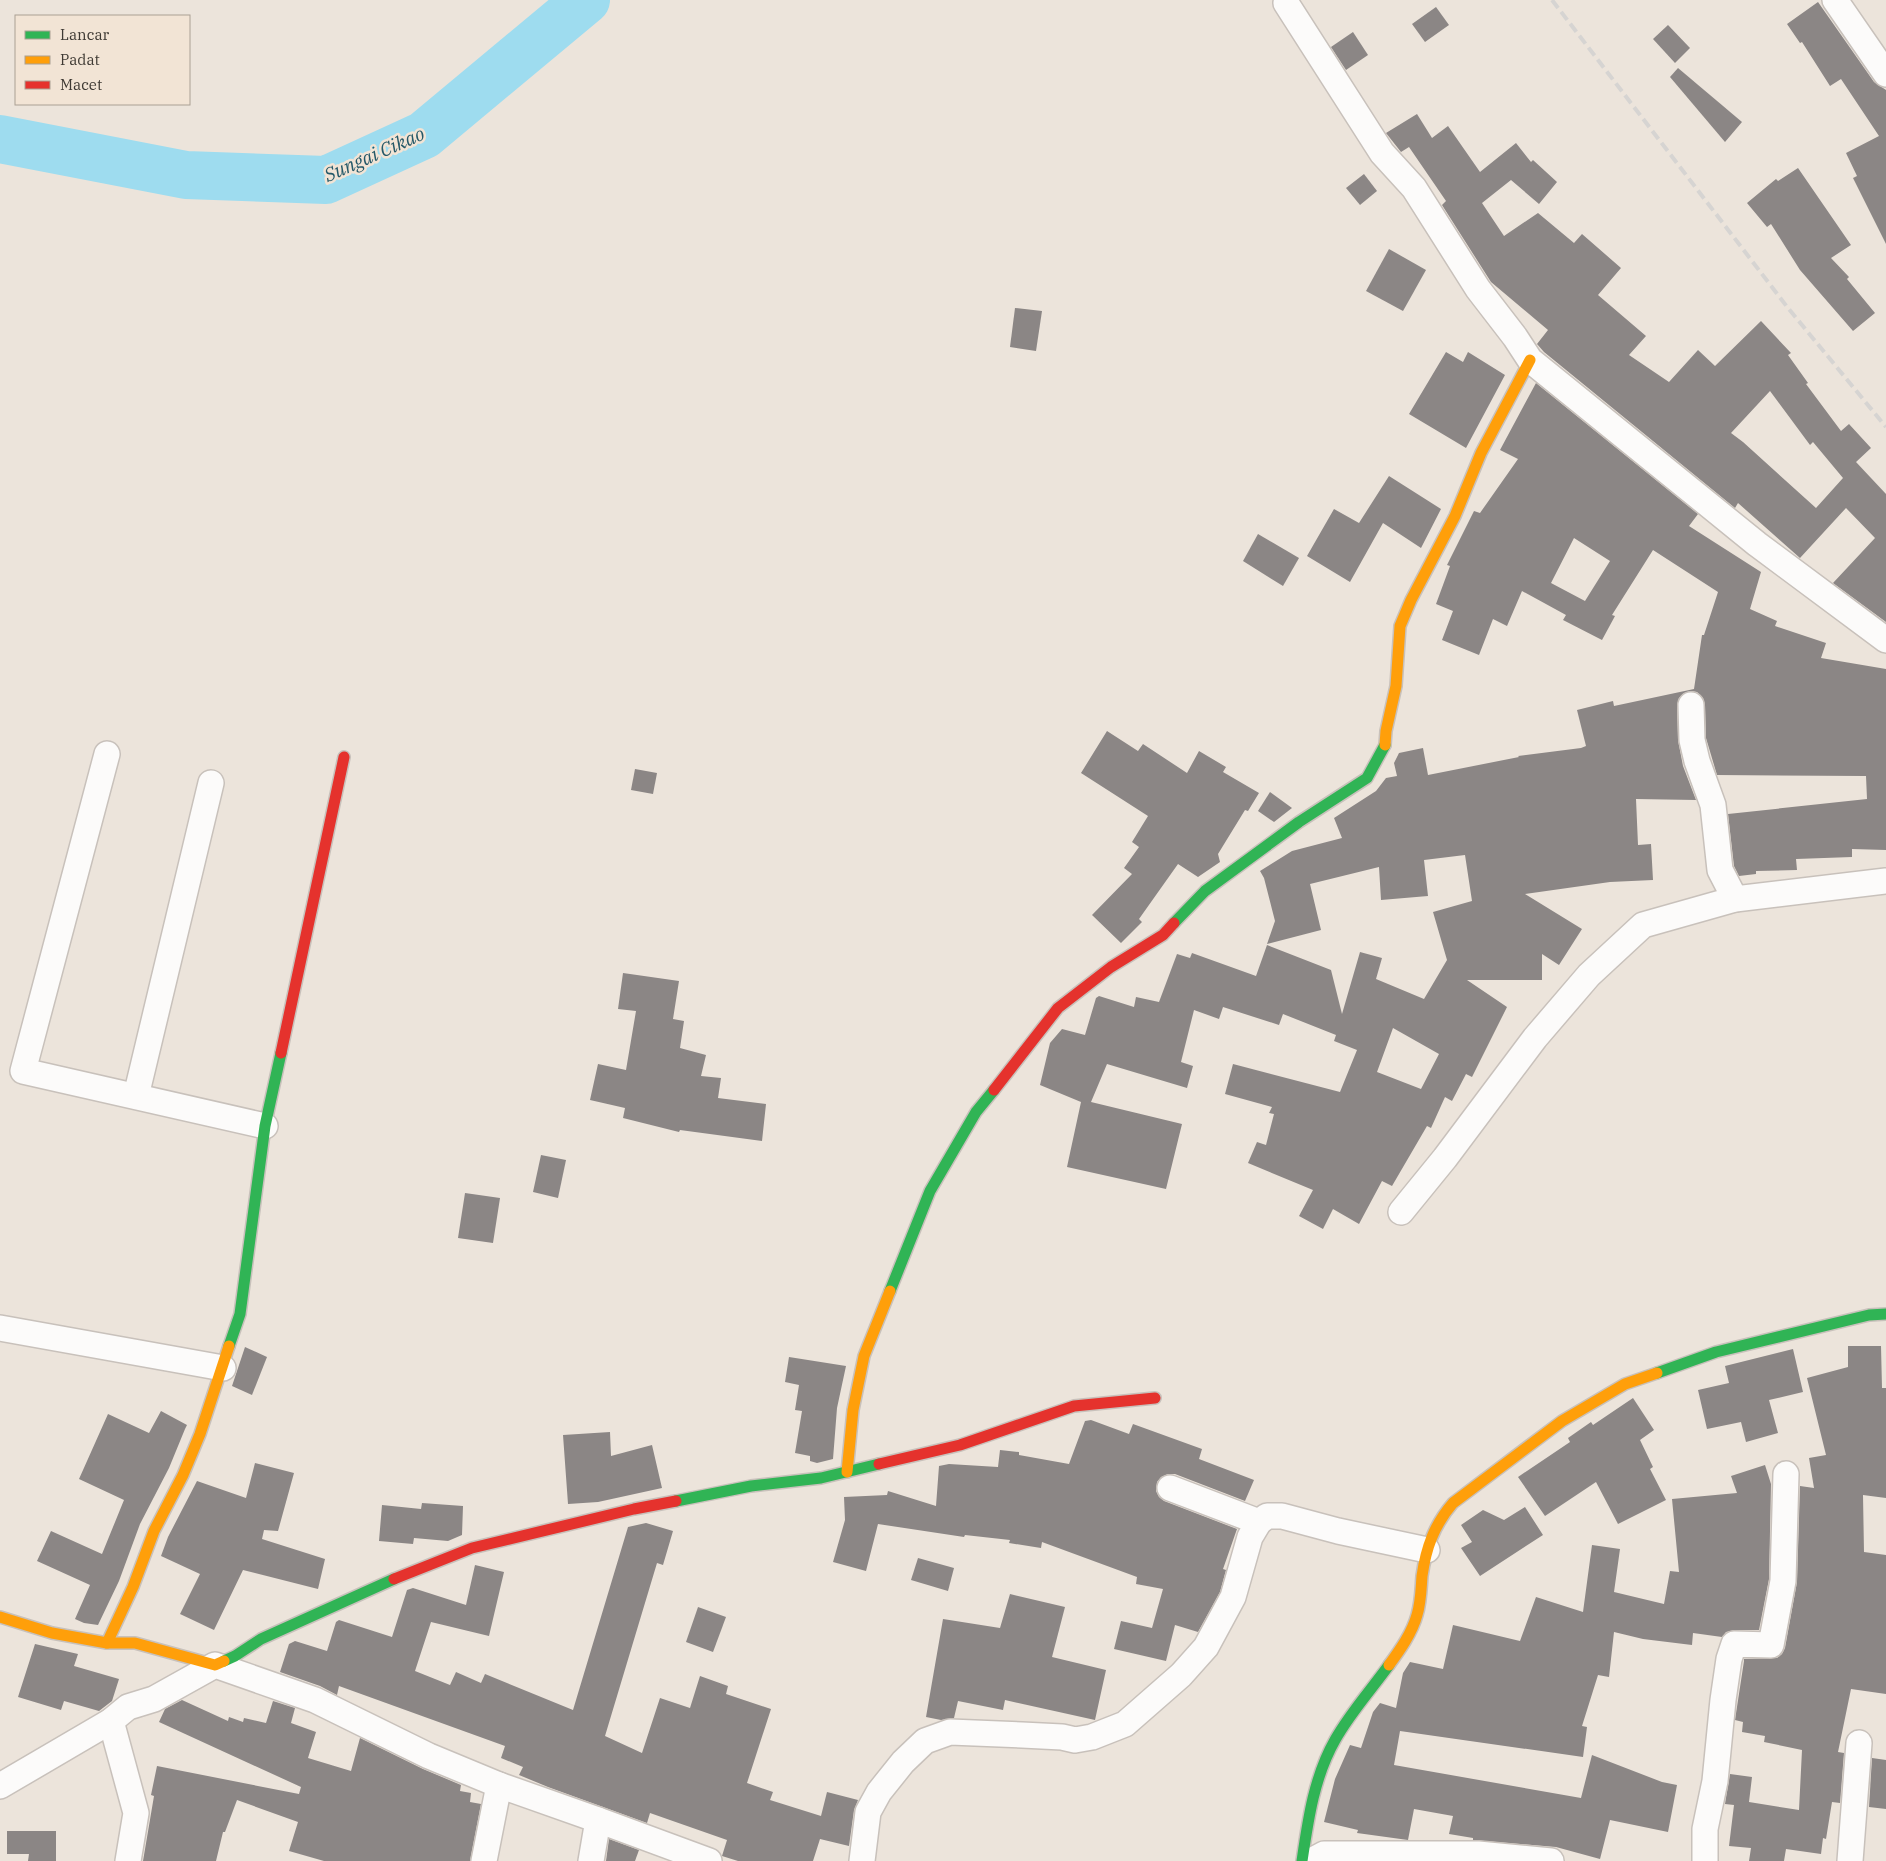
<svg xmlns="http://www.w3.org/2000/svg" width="1886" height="1861" font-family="'IBM Plex Serif',serif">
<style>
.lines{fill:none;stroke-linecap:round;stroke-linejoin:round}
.river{stroke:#9edcef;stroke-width:48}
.building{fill:#8b8685;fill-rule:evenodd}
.street-casing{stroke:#c8c1bb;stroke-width:28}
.fast-casing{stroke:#c8c1bb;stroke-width:14}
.slow-casing{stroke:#c8c1bb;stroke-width:14}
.jam-casing{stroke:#c8c1bb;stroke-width:14}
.street{stroke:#fcfbfa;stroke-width:25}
.fast{stroke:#30b455;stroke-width:11}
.slow{stroke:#ff9f0a;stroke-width:11}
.jam{stroke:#e5322d;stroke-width:11}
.rail{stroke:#d6d4d2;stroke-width:4;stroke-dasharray:10 5;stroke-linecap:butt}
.labels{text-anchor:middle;stroke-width:5;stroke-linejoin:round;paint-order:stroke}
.water-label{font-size:19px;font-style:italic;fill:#245868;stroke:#f2e4d5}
</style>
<rect width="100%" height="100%" fill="#ece4db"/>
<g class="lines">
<!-- river -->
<polyline class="river" points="0,139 186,175 326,180 424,135 586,0"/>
</g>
<!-- building -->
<g class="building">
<polygon points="1818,2 1874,82 1886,90 1886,244 1853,178 1857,176 1846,153 1879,136 1841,79 1830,86 1802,42 1800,43 1787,24"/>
<polygon points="1436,7 1449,25 1425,42 1412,24"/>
<polygon points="1668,25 1690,48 1675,63 1653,39"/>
<polygon points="1353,32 1368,55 1346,70 1331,47"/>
<polygon points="1678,68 1742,122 1725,142 1670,77"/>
<path d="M1417,114L1432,138L1448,126L1480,172L1516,143L1531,162L1533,160L1557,182L1539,204L1511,180L1482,203L1504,236L1538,213L1574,243L1582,234L1621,268L1598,295L1646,336L1629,355L1669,382L1698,350L1715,366L1761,321L1791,353L1788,355L1808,383L1806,384L1841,431L1849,424L1871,448L1856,462L1886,494V622L1833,583L1875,538L1846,508L1800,558L1738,503L1735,508L1544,352L1537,344L1548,330L1491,282L1442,205L1446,201L1409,147L1401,152L1386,133ZM1770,391L1810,445L1813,442L1843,478L1816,508L1743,442L1731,433Z"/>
<polygon points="1798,168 1851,245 1831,258 1849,277 1847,279 1875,313 1853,331 1800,270 1771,224 1767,227 1747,203 1776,179 1778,181"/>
<polygon points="1364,174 1377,191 1360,205 1346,188"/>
<polygon points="1389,249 1426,270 1403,311 1366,291"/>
<polygon points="1015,308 1042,311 1036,351 1010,347"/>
<polygon points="1446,352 1463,362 1468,352 1505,375 1466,448 1409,414"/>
<path d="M1536,383L1698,514L1689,526L1761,572L1750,609L1777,621L1775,626L1826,643L1821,658L1886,669V850L1852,849V857L1796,859L1797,870L1756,871V874L1739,876L1734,866L1728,814L1867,799L1866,776L1717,775L1706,738L1705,705L1703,698L1697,692L1691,691L1684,693L1679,698L1677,705L1678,740L1683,766L1696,800L1636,799L1638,845L1651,844L1653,880L1610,882L1525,894L1582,929L1559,965L1542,954V980H1467L1507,1007L1472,1077L1466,1074L1452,1101L1445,1097L1431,1128L1427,1126L1392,1186L1382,1181L1359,1224L1333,1209L1323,1229L1299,1216L1313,1190L1248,1163L1257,1142L1266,1145L1274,1114L1269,1113L1272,1107L1225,1094L1233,1064L1340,1092L1357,1050L1334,1041L1336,1035L1283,1014L1279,1025L1223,1007L1219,1019L1194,1010L1181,1062L1193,1066L1187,1088L1107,1064L1091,1102L1182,1124L1166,1189L1067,1167L1081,1102L1040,1085L1050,1043L1062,1029L1085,1035L1096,998L1099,996L1134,1007L1136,997L1159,1002L1177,954L1190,958L1192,953L1256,976L1267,945L1331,970L1342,1014L1360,952L1382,958L1376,979L1424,999L1447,960L1433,912L1472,901L1465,855L1424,860L1428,896L1381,900L1379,867L1310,884L1321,930L1267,944L1275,921L1264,878L1260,871L1292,851L1342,838L1334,818L1376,791L1386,778L1397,776L1394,763L1399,753L1423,748L1428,775L1519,757L1518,756L1581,748L1586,746L1577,710L1613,701L1614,706L1694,689L1702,635H1704L1718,592L1653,550L1612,615L1615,616L1602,640L1563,620L1566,615L1522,591L1507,626L1493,619L1479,655L1442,640L1453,611L1436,604L1450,566L1447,565L1474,511L1480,513L1518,459L1500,450ZM1574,538L1610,561L1585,601L1551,583ZM1393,1028L1439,1054L1421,1089L1377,1072Z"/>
<polygon points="1389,476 1441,509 1421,548 1383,523 1350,582 1307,556 1334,509 1359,523"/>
<polygon points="1258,534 1299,558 1283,586 1243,561"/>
<polygon points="1107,731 1138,751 1143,744 1187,773 1199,751 1226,767 1223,772 1259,793 1248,811 1245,810 1218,854 1220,862 1198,877 1178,864 1139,919 1142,922 1121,943 1092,915 1132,874 1124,868 1139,847 1132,842 1148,816 1081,773"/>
<polygon points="635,769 657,773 653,794 631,790"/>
<polygon points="1270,792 1292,808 1274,822 1258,811"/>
<polygon points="623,973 679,981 673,1019 684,1021 680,1048 706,1055 701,1076 721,1078 718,1098 766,1104 762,1141 680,1130 679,1132 623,1118 625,1108 590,1100 598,1064 626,1070 636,1011 618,1009"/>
<polygon points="541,1155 566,1160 558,1198 533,1192"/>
<polygon points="465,1193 500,1198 493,1243 458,1238"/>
<polygon points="1848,1346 1881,1346 1882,1388 1886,1388 1886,1498 1863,1495 1864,1552 1886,1555 1886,1694 1851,1689 1838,1752 1844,1753 1840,1803 1832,1802 1826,1839 1823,1838 1821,1854 1786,1849 1784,1861 1749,1861 1751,1848 1729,1846 1734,1805 1725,1804 1730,1774 1752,1777 1749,1802 1799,1810 1802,1750 1764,1742 1765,1736 1742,1732 1743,1722 1735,1720 1744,1661 1744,1659 1777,1658 1782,1654 1785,1648 1797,1582 1800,1486 1814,1488 1809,1458 1826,1455 1807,1378 1848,1367"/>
<polygon points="245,1347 267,1357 252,1395 232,1386"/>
<polygon points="1793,1349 1803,1392 1769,1400 1778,1433 1746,1442 1741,1422 1707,1429 1698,1390 1729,1383 1725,1366"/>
<polygon points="789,1357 846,1366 837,1408 833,1459 817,1463 810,1461 810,1456 795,1453 802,1411 795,1410 799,1385 785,1382"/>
<polygon points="1633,1398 1654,1430 1640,1440 1653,1467 1650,1469 1666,1500 1618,1524 1596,1482 1545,1516 1518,1477 1570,1442 1568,1438 1591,1422 1593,1425"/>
<polygon points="161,1411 187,1425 185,1429 169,1468 140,1524 119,1581 98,1625 84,1623 75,1619 90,1585 37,1561 51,1531 102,1554 124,1500 79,1479 108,1414 149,1433"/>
<polygon points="1091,1420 1129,1434 1133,1424 1202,1449 1199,1459 1254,1480 1245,1501 1175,1474 1168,1474 1161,1477 1157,1482 1156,1491 1159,1497 1164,1501 1237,1529 1223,1569 1226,1570 1220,1592 1198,1632 1175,1625 1166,1661 1114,1649 1121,1621 1152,1628 1163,1589 1136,1584 1137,1577 1042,1542 1041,1548 1009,1543 1010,1540 965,1535 964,1537 878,1524 866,1571 833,1562 845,1520 844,1497 887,1495 888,1491 936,1506 939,1466 949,1464 998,1467 1000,1450 1019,1452 1019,1455 1069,1464 1085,1421"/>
<polygon points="610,1432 611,1456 652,1445 662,1488 598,1502 568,1504 563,1435"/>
<polygon points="255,1463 294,1473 278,1531 264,1530 262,1539 325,1559 318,1589 243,1570 214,1630 180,1614 200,1574 161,1556 168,1537 197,1481 246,1498"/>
<polygon points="1765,1465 1771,1484 1769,1579 1759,1630 1734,1630 1726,1632 1722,1637 1693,1633 1692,1645 1643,1639 1614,1632 1609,1677 1598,1675 1582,1726 1587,1727 1583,1757 1400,1731 1394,1765 1581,1798 1592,1755 1662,1782 1677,1785 1668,1832 1610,1820 1600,1859 1556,1847 1473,1840 1473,1838 1449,1834 1453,1816 1414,1809 1408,1840 1357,1833 1358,1830 1324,1822 1335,1779 1350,1745 1361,1748 1373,1712 1380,1703 1396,1708 1403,1673 1410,1662 1443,1669 1453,1625 1520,1641 1536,1597 1583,1612 1592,1545 1620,1549 1614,1592 1664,1604 1670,1571 1679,1572 1672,1499 1737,1493 1731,1476"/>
<polygon points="422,1503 463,1506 462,1535 448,1541 414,1538 413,1544 379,1541 382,1505 421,1509"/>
<polygon points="1525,1507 1543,1535 1480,1576 1461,1548 1472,1542 1461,1525 1483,1510 1504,1520"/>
<polygon points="646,1523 673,1531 663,1565 657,1563 605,1736 642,1753 660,1698 690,1708 700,1676 728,1686 726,1694 771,1709 747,1783 773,1792 770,1800 821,1816 827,1792 858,1800 854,1810 849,1846 820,1839 813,1861 738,1861 722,1856 727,1840 650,1813 647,1823 548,1787 519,1775 523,1767 501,1758 505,1746 339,1686 337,1695 320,1686 280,1672 289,1644 295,1641 327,1651 336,1622 339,1620 392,1637 407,1590 413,1588 466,1605 475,1565 504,1572 489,1636 431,1622 415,1671 450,1685 456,1672 481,1683 485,1674 573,1710 628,1527"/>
<polygon points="918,1558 954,1568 948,1591 911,1580"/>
<polygon points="1010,1594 1065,1607 1052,1657 1106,1670 1095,1720 1005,1700 1003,1710 958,1701 954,1718 941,1720 926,1717 943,1619 1000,1628"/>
<polygon points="698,1607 726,1617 713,1652 686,1642"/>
<polygon points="35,1644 78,1654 74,1666 119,1679 112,1701 99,1711 64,1701 61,1710 18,1697"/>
<polygon points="182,1700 228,1721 229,1717 243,1722 244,1718 266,1723 273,1701 295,1708 291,1723 316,1732 308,1758 351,1771 360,1738 423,1769 461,1785 460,1791 471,1793 470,1802 481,1804 470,1861 324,1861 289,1851 298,1822 237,1800 225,1832 223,1832 216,1861 143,1861 154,1796 151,1795 157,1766 299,1794 301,1787 159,1722 165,1709"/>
<polygon points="1872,1758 1886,1760 1886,1809 1869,1807"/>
<polygon points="7,1831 56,1831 56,1861 28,1861 29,1854 7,1854"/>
<polygon points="609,1839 639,1850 635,1861 606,1861"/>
</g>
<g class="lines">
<defs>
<g id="street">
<polyline points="1835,0 1886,74"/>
<polyline points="1286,3 1382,153 1414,188 1478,289 1515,337 1530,360 1757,544 1886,640"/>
<polyline points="1691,705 1692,740 1697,761 1713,805 1720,870 1735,899"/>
<polyline points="107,754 23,1071 265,1126"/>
<polyline points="136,1096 211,783"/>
<polyline points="1401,1212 1445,1158 1535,1038 1589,975 1643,925 1735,899 1886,881"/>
<polyline points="0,1328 223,1368"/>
<polyline points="1170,1488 1259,1522"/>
<polyline points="111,1721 136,1813 128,1861"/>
<polyline points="0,1786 111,1721 128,1707 154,1699 215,1665 315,1700 429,1756 499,1785 598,1820 709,1861"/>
<polyline points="484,1861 499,1785"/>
<polyline points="591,1861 598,1820"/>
<polyline points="862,1861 868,1812 879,1792 903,1762 925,1741 950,1732 1022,1735 1062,1737 1075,1740 1092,1737 1125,1724 1181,1675 1206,1647 1233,1597 1250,1537 1259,1522 1267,1516 1282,1516 1338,1531 1427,1550"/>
<polyline points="1311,1861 1324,1854 1478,1854 1551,1861"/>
<polyline points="1705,1861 1705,1829 1715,1781 1723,1700 1729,1659 1734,1644 1771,1645 1783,1581 1786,1474"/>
<polyline points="1850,1861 1859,1743"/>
</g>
<g id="fast">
<polyline points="1174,923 1205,891 1299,822 1367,778 1385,745"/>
<polyline points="890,1291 930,1191 976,1112 994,1090"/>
<polyline points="229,1346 240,1314 265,1126 281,1053"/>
<polyline points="1657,1373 1716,1352 1869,1315 1886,1314"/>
<polyline points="676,1501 751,1486 821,1478 879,1464"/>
<polyline points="224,1661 235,1656 261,1639 394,1579"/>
<path d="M1302,1861C1308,1820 1314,1777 1335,1740C1350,1713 1371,1690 1389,1665"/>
</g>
<g id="slow">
<polyline points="1385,745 1386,731 1396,686 1400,626 1411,600 1455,516 1481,453 1530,360"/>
<polyline points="847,1472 853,1410 864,1356 890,1291"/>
<polyline points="0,1617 52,1633 107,1643 135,1643 215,1665 224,1661"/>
<polyline points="107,1643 133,1587 154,1531 183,1475 200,1434 229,1346"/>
<path d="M1389,1665C1400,1650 1412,1633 1417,1615C1421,1602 1421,1589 1422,1576C1426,1548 1434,1525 1453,1503L1562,1421L1625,1384L1657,1373"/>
</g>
<g id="jam">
<polyline points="281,1053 344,757"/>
<polyline points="994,1090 1058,1008 1111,967 1163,935 1174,923"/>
<polyline points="879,1464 960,1445 1074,1406 1155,1398"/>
<polyline points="394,1579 472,1548 634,1509 676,1501"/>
</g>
</defs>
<!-- street casing -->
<use href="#street" class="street-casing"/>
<!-- fast casing -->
<use href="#fast" class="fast-casing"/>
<!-- slow casing -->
<use href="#slow" class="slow-casing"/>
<!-- jam casing -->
<use href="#jam" class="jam-casing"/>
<!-- street -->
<use href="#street" class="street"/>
<!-- fast -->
<use href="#fast" class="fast"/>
<!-- slow -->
<use href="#slow" class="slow"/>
<!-- jam -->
<use href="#jam" class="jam"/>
<!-- rail -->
<polyline class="rail" points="1552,0 1788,308 1886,427"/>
</g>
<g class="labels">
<!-- water labels -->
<g class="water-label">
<text transform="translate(374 154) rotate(-24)" y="7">Sungai Cikao</text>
</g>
</g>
<!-- legend -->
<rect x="15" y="15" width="175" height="90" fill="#f2e4d5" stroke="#aaa094"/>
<rect x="25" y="31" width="25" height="8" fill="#30b455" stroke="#aaa094"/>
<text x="60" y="40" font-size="15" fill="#3e3933">Lancar</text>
<rect x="25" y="56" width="25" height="8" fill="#ff9f0a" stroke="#aaa094"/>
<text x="60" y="65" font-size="15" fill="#3e3933">Padat</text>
<rect x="25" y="81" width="25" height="8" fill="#e5322d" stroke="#aaa094"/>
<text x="60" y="90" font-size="15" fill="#3e3933">Macet</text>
</svg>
